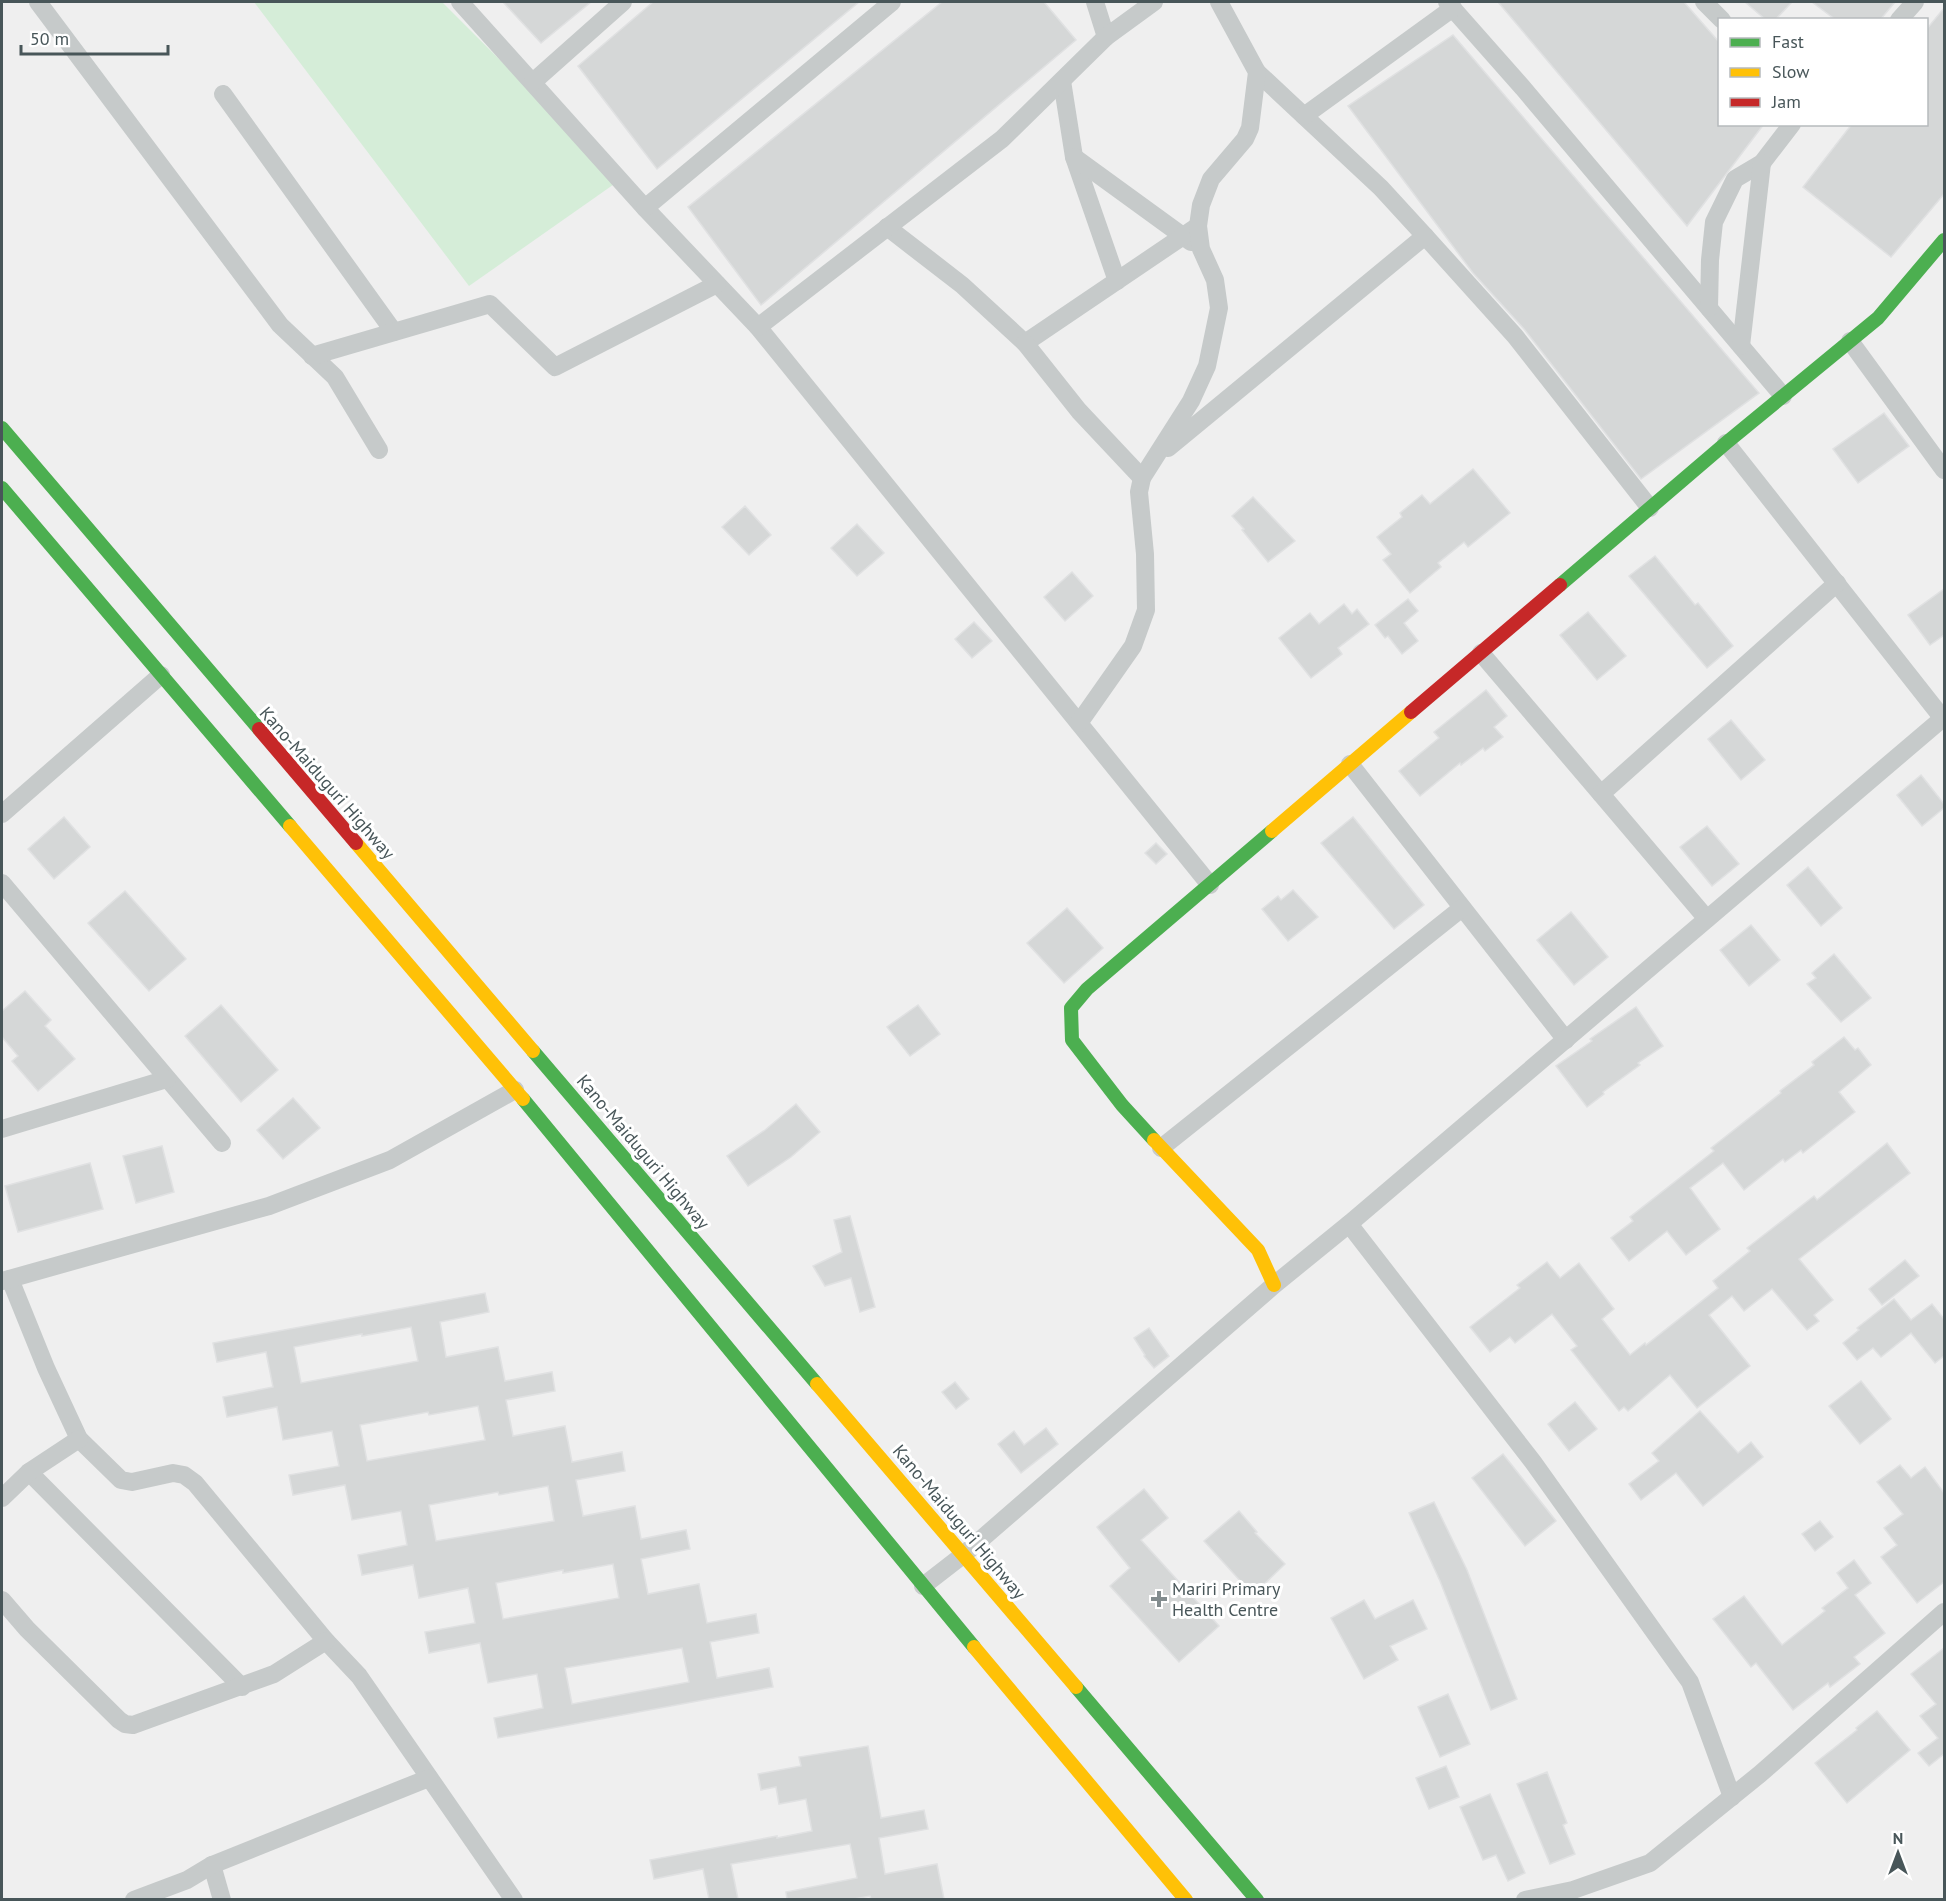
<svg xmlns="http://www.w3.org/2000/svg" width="1946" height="1901" font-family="'PT Sans',sans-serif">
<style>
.green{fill:#d5edd8}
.building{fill:#d5d7d7;stroke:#e0e1e2;stroke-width:1.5;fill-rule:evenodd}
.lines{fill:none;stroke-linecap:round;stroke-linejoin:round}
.street{stroke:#c6caca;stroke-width:18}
.fast{stroke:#4caf50;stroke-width:14}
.slow{stroke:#ffc107;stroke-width:14}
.jam{stroke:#c62828;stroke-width:14}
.poi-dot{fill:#828c8e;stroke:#fff;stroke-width:2}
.labels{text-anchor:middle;stroke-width:6;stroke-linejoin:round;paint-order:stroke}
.street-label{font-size:18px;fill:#485659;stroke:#fff}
.poi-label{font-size:18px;fill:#485659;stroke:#fff;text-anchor:start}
</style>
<rect width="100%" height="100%" fill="#efefef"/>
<!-- green -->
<polygon class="green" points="254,2 442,2 620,180 469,286"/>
<!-- building -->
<g class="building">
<polygon points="503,2 591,2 541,43"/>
<polygon points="653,2 859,2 657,169 578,66"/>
<polygon points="942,2 1044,2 1076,40 761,305 688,207"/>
<polygon points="1498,2 1684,2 1719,42 1719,124 1764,124 1687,226"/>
<polygon points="1745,2 1792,2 1775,20 1766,20"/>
<polygon points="1812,2 1895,2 1880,20 1836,20"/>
<polygon points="1944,8 1944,194 1891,257 1803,187 1852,124 1926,124 1926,30"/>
<polygon points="1453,35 1759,393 1641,479 1524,329 1473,273 1348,106"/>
<polygon points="1884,413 1909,446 1858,483 1833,449"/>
<polygon points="1473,469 1510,513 1468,547 1464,542 1438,563 1441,567 1410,593 1383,560 1391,554 1377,537 1402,517 1400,513 1422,495 1430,504"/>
<polygon points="1253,497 1295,541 1268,562 1242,530 1244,529 1232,516"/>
<polygon points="745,506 771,535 749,555 722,527"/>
<polygon points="857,524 884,553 857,576 831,548"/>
<polygon points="1655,556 1695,605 1698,603 1733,646 1707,668 1629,576"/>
<polygon points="1072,572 1093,596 1065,621 1044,597"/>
<polygon points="1944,589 1944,635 1930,645 1908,615"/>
<polygon points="1408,599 1418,611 1404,623 1418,641 1402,654 1388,636 1385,638 1375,625"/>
<polygon points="1344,604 1352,614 1357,609 1369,624 1338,648 1342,654 1311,678 1279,638 1310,613 1319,624"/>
<polygon points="1588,612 1626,656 1597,680 1560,635"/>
<polygon points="974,622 992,641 972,658 955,639"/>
<polygon points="1486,690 1507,716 1494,727 1503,737 1485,751 1483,748 1461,765 1460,763 1420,796 1399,771 1439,738 1434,732"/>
<polygon points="1731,720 1765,760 1741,780 1708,739"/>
<polygon points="1921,775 1944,804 1944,808 1922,826 1897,795"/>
<polygon points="64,817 90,847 54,879 28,849"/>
<polygon points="1353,817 1424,905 1394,929 1321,843"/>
<polygon points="1707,826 1739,864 1712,886 1680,847"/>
<polygon points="1156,843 1167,854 1156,864 1145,853"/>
<polygon points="1808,867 1842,908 1821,926 1787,885"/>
<polygon points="1293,890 1318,917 1288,941 1262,909 1278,896 1281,900"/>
<polygon points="125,891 186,959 149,991 88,923"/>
<polygon points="1067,908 1103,948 1064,983 1027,943"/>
<polygon points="1571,912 1608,957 1574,985 1537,940"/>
<polygon points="1751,925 1780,960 1749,986 1720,950"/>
<polygon points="1834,954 1871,998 1841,1022 1807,984 1816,978 1812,973"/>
<polygon points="25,991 51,1020 45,1026 75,1059 38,1091 12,1061 18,1056 2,1037 2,1011"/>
<polygon points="221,1005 278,1070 241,1102 185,1036"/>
<polygon points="918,1005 940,1034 910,1056 887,1027"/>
<polygon points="1636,1007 1663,1046 1638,1063 1640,1065 1603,1092 1604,1094 1587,1107 1556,1066 1592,1041 1590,1039"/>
<polygon points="1844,1037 1855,1050 1858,1048 1871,1065 1839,1092 1855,1112 1803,1153 1801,1150 1785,1162 1783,1159 1744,1190 1723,1163 1690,1188 1720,1229 1686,1255 1667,1231 1629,1261 1611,1238 1633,1221 1630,1217 1714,1151 1711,1148 1781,1093 1780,1091 1814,1065 1812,1062"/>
<polygon points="293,1098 320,1128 283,1159 257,1130"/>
<polygon points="796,1104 820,1132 791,1157 748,1186 727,1156 765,1130"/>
<polygon points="1887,1143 1910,1173 1799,1259 1833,1300 1814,1315 1819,1321 1807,1330 1772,1289 1744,1311 1732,1296 1709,1315 1750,1366 1697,1408 1670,1375 1628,1411 1624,1407 1619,1411 1571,1350 1577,1346 1552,1314 1515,1343 1510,1337 1490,1352 1470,1327 1520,1288 1517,1285 1547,1262 1560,1278 1579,1263 1614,1309 1602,1319 1630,1355 1645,1343 1646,1345 1718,1288 1713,1281 1750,1251 1747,1248 1814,1196 1817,1200"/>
<polygon points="162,1146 174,1192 136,1203 123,1156"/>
<polygon points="90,1163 103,1209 18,1232 5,1186"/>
<polygon points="850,1216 875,1307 860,1312 851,1278 825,1286 813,1266 842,1252 834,1220"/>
<polygon points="1905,1260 1919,1276 1882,1305 1869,1289"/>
<path d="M485,1293L489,1312L440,1322L446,1357L498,1347L505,1381L552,1372L555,1391L506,1400L513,1436L565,1426L572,1462L622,1452L625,1471L576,1480L583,1516L635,1506L641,1539L686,1530L690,1549L641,1559L648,1594L699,1584L707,1623L756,1614L759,1633L710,1642L717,1678L769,1668L773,1687L498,1738L494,1718L543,1708L537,1674L488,1683L480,1643L429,1653L425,1632L475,1623L468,1588L419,1598L413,1565L362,1575L358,1555L407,1545L401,1511L352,1520L345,1485L293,1495L289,1475L339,1466L332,1431L283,1440L277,1407L227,1417L223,1397L273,1387L266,1352L217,1362L213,1343ZM411,1327L418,1361L301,1383L294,1347L362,1334V1336ZM478,1406L485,1440L367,1461L360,1425L428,1412L429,1415ZM548,1486L554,1521L436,1541L429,1505L498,1492L499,1495ZM613,1564L619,1598L503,1619L496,1583L563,1570V1573ZM682,1648L689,1682L572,1704L565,1668Z"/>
<polygon points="1894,1299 1911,1320 1932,1304 1944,1319 1944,1356 1935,1363 1911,1333 1881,1357 1873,1348 1857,1360 1843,1343 1859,1330 1857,1328"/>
<polygon points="1149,1328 1169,1356 1154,1368 1144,1356 1145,1355 1134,1338"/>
<polygon points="1861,1381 1891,1419 1860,1444 1829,1406"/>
<polygon points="955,1382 969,1399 956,1409 942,1392"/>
<polygon points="1575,1402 1597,1429 1569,1451 1548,1424"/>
<polygon points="1700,1411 1738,1453 1751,1442 1763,1457 1703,1506 1676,1473 1641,1500 1629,1484 1659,1461 1652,1453"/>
<polygon points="1046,1428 1058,1444 1021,1473 998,1444 1014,1431 1024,1445"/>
<polygon points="1503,1454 1556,1521 1525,1546 1472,1478"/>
<polygon points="1900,1465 1911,1478 1925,1467 1944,1493 1944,1582 1917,1603 1881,1557 1897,1545 1884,1528 1903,1514 1877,1482"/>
<polygon points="1144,1489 1168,1518 1141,1540 1219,1626 1179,1662 1110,1586 1130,1568 1097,1527"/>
<polygon points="1434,1502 1467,1570 1517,1699 1491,1710 1440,1581 1409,1513"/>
<polygon points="1239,1511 1257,1532 1255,1533 1285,1564 1253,1595 1204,1541"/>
<polygon points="1820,1521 1833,1537 1815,1551 1802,1534"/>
<polygon points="1854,1560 1871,1583 1855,1595 1885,1633 1854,1657 1860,1664 1830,1687 1828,1683 1793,1710 1756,1663 1751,1667 1713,1619 1744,1596 1782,1645 1825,1611 1822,1608 1848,1588 1837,1573"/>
<polygon points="1364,1600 1375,1619 1413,1600 1427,1629 1390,1646 1398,1660 1364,1679 1331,1618"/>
<polygon points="1944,1648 1944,1754 1929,1766 1918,1753 1938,1738 1920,1716 1936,1704 1911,1674"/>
<polygon points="1448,1694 1470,1744 1440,1757 1418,1707"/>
<polygon points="1877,1711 1910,1750 1847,1803 1815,1763 1857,1730 1856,1728"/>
<polygon points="868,1746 881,1818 924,1810 928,1829 879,1838 885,1874 937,1864 944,1899 871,1899 870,1896 854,1899 787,1899 786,1892 857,1878 850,1844 731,1864 738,1899 709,1899 703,1869 654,1879 650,1860 777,1836 777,1838 812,1831 806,1799 779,1804 776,1787 761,1790 758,1774 801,1766 799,1757"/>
<polygon points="1446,1766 1459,1797 1429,1809 1416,1778"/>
<polygon points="1547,1772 1567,1823 1563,1825 1575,1854 1550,1864 1517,1784"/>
<polygon points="1490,1794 1525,1873 1508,1881 1496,1855 1483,1860 1460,1807"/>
</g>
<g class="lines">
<!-- street -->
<g class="street">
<polyline points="38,2 280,325 335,377 379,450"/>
<polyline points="460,2 645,208 758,327 1210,885"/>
<polyline points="1095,2 1106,37"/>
<polyline points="1447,2 1523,88 1783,396"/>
<polyline points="1704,2 1722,20"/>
<polyline points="1899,20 1915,2"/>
<polyline points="1257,72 1381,188 1425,236 1515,336 1650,508"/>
<polyline points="1062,81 1074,157 1117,281"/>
<polyline points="533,82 623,2"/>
<polyline points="223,94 394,332"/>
<polyline points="1304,116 1453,8"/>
<polyline points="1074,157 1191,242"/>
<polyline points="645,208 892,2"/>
<polyline points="887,227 962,285 1025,343 1198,226"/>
<polyline points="1709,308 1710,260 1714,222 1735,179 1762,163 1792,124"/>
<polyline points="758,327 1002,139 1106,37 1154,2"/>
<polyline points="1850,341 1944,470"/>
<polyline points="1025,343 1079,411 1142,478"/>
<polyline points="1741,346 1762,163"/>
<polyline points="312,356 490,304 555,367 717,284"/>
<polyline points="1726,443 1944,720"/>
<polyline points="1168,448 1425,236"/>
<polyline points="1481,653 1601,794"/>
<polyline points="1079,723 1133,646 1146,610 1145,554 1139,492 1142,478 1191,401 1207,366 1219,308 1215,280 1201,249 1198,226 1201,205 1211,179 1245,139 1250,128 1257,72 1219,2"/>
<polyline points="1350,764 1566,1040"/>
<polyline points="2,814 161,675"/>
<polyline points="2,883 222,1143"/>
<polyline points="1707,919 1601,794 1837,583"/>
<polyline points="2,1129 167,1079"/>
<polyline points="1161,1148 1462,908"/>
<polyline points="1349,1224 1533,1462 1690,1682 1732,1797"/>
<polyline points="10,1279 46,1368 79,1439 121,1480 132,1482 173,1473 184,1475 195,1483 326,1641 359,1676 514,1900"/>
<polyline points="2,1281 269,1206 390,1160 515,1090"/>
<polyline points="29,1472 242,1687"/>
<polyline points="2,1498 29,1472 79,1439"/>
<polyline points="923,1586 963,1555 1274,1285 1349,1224 1943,718"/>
<polyline points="2,1600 27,1629 119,1720 125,1724 133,1725 274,1674 326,1641"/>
<polyline points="212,1865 222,1900"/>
<polyline points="134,1900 187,1880 212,1865 429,1778"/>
<polyline points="1525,1900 1573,1890 1650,1863 1760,1774 1944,1612"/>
</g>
<!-- fast -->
<g class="fast">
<polyline points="2,428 259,729"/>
<polyline points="2,488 290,826"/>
<polyline points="1560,585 1726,443 1878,318 1944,240"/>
<polyline points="533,1051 817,1384"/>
<polyline points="523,1099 974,1647"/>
<polyline points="1154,1140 1122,1105 1072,1040 1071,1008 1087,989 1272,831"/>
<polyline points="1076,1687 1257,1900"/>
</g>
<!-- slow -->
<g class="slow">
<polyline points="290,826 523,1099"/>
<polyline points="1272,831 1411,712"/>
<polyline points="356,843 533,1051"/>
<polyline points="1154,1140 1258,1250 1274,1285"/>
<polyline points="817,1384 1076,1687"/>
<polyline points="974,1647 1186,1900"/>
</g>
<!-- jam -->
<g class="jam">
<polyline points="1411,712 1560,585"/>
<polyline points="259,729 356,843"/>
</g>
</g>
<!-- markers -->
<path class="poi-dot" d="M1156 1590h6v6h6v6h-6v6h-6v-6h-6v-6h6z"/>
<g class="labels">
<!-- street labels -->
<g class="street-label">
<text transform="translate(327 783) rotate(49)" y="6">Kano-Maiduguri Highway</text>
<text transform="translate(643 1152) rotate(50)" y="6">Kano-Maiduguri Highway</text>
<text transform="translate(959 1522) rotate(50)" y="6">Kano-Maiduguri Highway</text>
</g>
<!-- poi labels -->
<g class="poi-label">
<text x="1172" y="1595">Mariri Primary<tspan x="1172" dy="21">Health Centre</tspan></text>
</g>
</g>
<!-- border -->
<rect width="1946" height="1901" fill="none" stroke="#485659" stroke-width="6"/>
<!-- legend -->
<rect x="1718" y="18" width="210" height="108" fill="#ffffff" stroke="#b6bbbd" stroke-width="1.5"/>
<rect x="1730" y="38" width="30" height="9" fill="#4caf50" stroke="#b6bbbd" stroke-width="1.5"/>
<text x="1772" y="48" font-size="18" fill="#485659">Fast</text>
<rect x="1730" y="68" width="30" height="9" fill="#ffc107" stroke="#b6bbbd" stroke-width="1.5"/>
<text x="1772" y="78" font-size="18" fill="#485659">Slow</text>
<rect x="1730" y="98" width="30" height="9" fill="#c62828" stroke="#b6bbbd" stroke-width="1.5"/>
<text x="1772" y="108" font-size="18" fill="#485659">Jam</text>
<!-- north arrow -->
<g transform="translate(1898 1853)" stroke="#ffffff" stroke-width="4.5" paint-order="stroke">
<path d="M0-4.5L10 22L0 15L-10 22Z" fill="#485659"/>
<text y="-9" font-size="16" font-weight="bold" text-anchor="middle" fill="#485659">N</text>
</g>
<!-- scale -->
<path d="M21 45v9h147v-9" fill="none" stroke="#485659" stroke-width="3"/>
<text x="30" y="45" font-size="18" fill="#485659" stroke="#ffffff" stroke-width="4.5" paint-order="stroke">50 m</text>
</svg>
